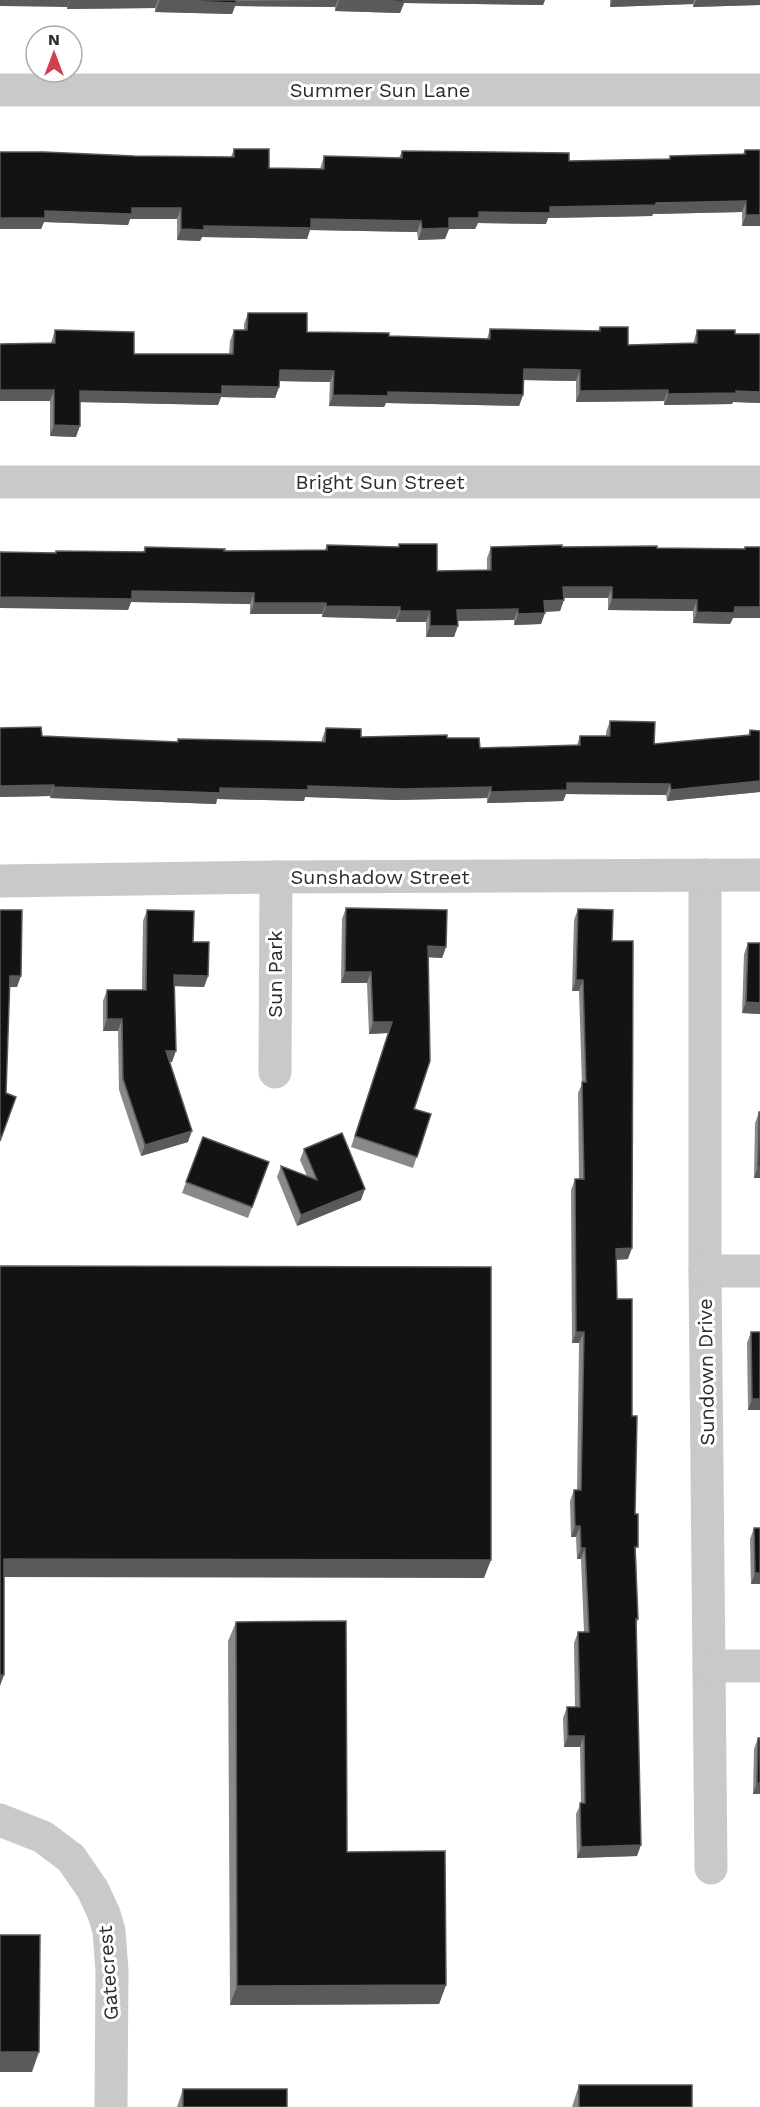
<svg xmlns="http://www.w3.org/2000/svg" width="760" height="2107" font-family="'Work Sans',sans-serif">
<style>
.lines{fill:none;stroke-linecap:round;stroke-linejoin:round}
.minor{stroke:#c9c9c9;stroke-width:33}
.wall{fill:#898989}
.shaded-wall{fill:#5a5a5a}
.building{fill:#131313;stroke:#5a5a5a;stroke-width:1.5}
.labels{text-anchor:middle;stroke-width:6;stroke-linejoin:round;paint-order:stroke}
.street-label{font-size:20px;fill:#2c2c2c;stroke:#fff}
</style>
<rect width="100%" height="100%" fill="#fff"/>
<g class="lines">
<!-- minor -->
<g class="minor">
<polyline points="0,90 760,90"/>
<polyline points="0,482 760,482"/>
<polyline points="705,875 705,1271 711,1868"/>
<polyline points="0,881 276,877 760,875"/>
<polyline points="275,1072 276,877"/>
<polyline points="705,1271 760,1271"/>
<polyline points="709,1666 760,1666"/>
<polyline points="0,1820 43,1837 71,1858 93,1890 104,1914 109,1931 112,1971 111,2107"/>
</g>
</g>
<!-- wall -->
<g class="wall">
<polygon points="0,0 545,0 543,5 404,3 400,13 335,11 335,7 235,6 232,14 155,12 155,8 67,9 67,7"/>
<polygon points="610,0 760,0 760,5 693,7 693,4 610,7"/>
<polygon points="234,149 269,168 320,169 324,156 399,158 402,151 569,161 669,159 670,156 743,154 745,150 760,150 760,226 742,226 742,212 653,214 652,216 548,218 546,224 478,223 475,229 449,229 445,239 418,240 417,232 310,230 307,239 202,237 200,241 177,240 177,219 130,219 128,225 44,222 41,229 0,229 0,152 134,156 231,157"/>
<polygon points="248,313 307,332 389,336 487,339 490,329 598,331 600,327 628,345 693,344 697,330 735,334 760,334 760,403 733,402 732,404 664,405 664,401 576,402 576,381 524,380 523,395 519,406 386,403 384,407 329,406 330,382 279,381 279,387 275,398 221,397 218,405 80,402 76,437 50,436 50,401 0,401 0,344 51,343 55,330 134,354 229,354 230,341 234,330 244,330 244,324"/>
<polygon points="399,544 437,571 487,570 487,558 491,547 744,549 745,547 760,618 733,618 730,624 693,623 693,611 608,610 608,598 564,598 560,611 545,612 541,624 514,625 514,620 457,621 454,637 426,637 426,622 396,622 396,619 322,617 322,614 250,614 250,604 131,602 128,610 56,553 143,552 145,547 224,551 325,550 327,545 398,547"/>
<polygon points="610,721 654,744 748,735 750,730 760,731 760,792 667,801 666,795 566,794 563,801 487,803 487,798 397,800 305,797 304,801 217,799 216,804 50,798 50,796 0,797 0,728 42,736 177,742 178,739 322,742 322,739 326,728 361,737 447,738 480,748 577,745 580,736 606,736 606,732"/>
<polygon points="346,908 446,947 442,958 428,957 414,1109 431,1114 413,1168 351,1147 388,1033 369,1034 367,983 341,983 342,919"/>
<polygon points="578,909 612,941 628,1259 616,1260 617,1299 632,1416 638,1619 636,1625 637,1856 577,1858 576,1814 581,1803 580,1747 564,1747 563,1718 567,1707 575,1707 574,1643 578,1632 584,1632 581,1559 577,1559 576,1537 571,1537 570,1501 574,1490 577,1490 579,1343 572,1343 571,1190 575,1179 579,1179 578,1093 582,1084 579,991 572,991 574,920"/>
<polygon points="147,910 193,942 208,976 204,987 175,986 172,1062 170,1062 188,1142 141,1156 119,1090 118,1031 103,1031 103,1001 107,990 142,990 143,921"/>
<polygon points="748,943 760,1014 742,1013 744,954"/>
<polygon points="759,1112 760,1178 754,1178 755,1123"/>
<polygon points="203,1137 269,1162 248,1218 182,1193"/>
<polygon points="304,1149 361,1200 297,1226 277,1177 281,1166 307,1176 300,1160"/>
<polygon points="751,1332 760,1410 748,1410 747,1343"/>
<polygon points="754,1528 760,1528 760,1584 751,1584 750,1539"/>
<polygon points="236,1622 347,1852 446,1985 439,2004 230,2005 228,1641"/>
<polygon points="758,1738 760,1738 760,1794 753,1794 754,1749"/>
<polygon points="579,2085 692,2107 572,2107"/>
<polygon points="183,2089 287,2107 177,2107"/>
</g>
<!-- shaded-wall -->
<g class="shaded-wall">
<polygon points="0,0 70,0 67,7 0,6"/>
<polygon points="70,0 158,0 155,8 67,9"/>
<polygon points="338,0 335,7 235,6 232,14 155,12 159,1"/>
<polygon points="339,0 545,0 543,5 404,3 400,13 335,11"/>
<polygon points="612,0 694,0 693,4 610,7"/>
<polygon points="696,0 760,0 760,5 693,7"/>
<polygon points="746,201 742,212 653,214 652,216 548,218 546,224 478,223 475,229 449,229 445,239 418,240 422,229 449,218 479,212 550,207"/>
<polygon points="132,208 181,208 177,219 130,219 128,225 44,222 41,229 0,229 0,218 45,211"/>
<polygon points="746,215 760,215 760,226 742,226"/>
<polygon points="311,219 421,221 417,232 310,230 307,239 202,237 200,241 177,240 181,229 204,226"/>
<polygon points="524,369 580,370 576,381 520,380"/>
<polygon points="280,370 334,371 330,382 276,381"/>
<polygon points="222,386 279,387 275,398 221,397 218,405 76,402 80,391"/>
<polygon points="0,390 54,390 50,401 0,401"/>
<polygon points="668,390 664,401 576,402 580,391"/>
<polygon points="736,391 760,392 760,403 733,402 732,404 664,405 668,394"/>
<polygon points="388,392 523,395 519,406 386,403 384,407 329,406 333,395"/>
<polygon points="54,425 80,426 76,437 50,436"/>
<polygon points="563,587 612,587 608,598 559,598"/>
<polygon points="132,591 254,593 250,604 131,602 128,610 0,608 0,597"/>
<polygon points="612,599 697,600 693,611 608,610"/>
<polygon points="564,600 560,611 540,612 544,601"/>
<polygon points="254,603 326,603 322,614 250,614"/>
<polygon points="326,606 400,607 396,619 322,617"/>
<polygon points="735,607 760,607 760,618 733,618 730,624 693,623 697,612"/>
<polygon points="518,609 514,620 453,621 457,610"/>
<polygon points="400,611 430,611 426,622 396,622"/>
<polygon points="545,613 541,624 514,625 518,614"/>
<polygon points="430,626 458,626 454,637 426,637"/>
<polygon points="760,781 760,792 667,801 671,790"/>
<polygon points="567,783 670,784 666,795 566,794 563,801 487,803 491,792"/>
<polygon points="54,785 50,796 0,797 0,786"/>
<polygon points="308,786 491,787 487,798 397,800 305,797 304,801 217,799 216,804 50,798 54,787 220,788"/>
<polygon points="428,946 446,947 442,958 424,957"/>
<polygon points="345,972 371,972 367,983 341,983"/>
<polygon points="174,975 208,976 204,987 170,986"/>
<polygon points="10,976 21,976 17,987 6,987"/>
<polygon points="576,980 583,980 579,991 572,991"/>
<polygon points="746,1002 760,1003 760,1014 742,1013"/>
<polygon points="107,1019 122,1019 118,1031 103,1031"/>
<polygon points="373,1022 392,1022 388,1033 369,1034"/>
<polygon points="166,1051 176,1051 172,1062 162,1062"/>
<polygon points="192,1131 188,1142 141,1156 145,1145"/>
<polygon points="758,1167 760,1167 760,1178 754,1178"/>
<polygon points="365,1189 361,1200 297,1226 301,1215"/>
<polygon points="632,1248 628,1259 612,1260 616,1249"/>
<polygon points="576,1332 584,1332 579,1343 572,1343"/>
<polygon points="752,1399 760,1399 760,1410 748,1410"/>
<polygon points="575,1526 580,1526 576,1537 571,1537"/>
<polygon points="581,1548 585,1548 581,1559 577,1559"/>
<polygon points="4,1559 491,1560 484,1578 0,1577"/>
<polygon points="755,1573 760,1573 760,1584 751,1584"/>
<polygon points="0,1675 4,1675 0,1686"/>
<polygon points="568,1736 584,1736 580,1747 564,1747"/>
<polygon points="757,1783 760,1783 760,1794 753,1794"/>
<polygon points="641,1845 637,1856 577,1858 581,1847"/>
<polygon points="446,1985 439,2004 230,2005 237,1986"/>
<polygon points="0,2052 39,2052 32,2072 0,2072"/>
</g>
<!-- building -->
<g class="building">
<polygon points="159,0 236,0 236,3"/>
<polygon points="351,0 404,0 404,2"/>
<polygon points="234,149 269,149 269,168 324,169 324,156 402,158 402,151 569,153 569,161 670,159 670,156 745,154 745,150 760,150 760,215 746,215 746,201 656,203 656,205 550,207 550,213 479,212 479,218 449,218 449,228 422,229 421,221 311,219 311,228 204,226 204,230 181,229 181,208 132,208 132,214 45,211 45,218 0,218 0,152 44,152 134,156 234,157"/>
<polygon points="248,313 307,313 307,332 389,333 389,336 490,339 490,329 600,331 600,327 628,327 628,345 697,343 697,330 735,330 735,334 760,334 760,392 736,391 736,393 668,394 668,390 580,391 580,370 524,369 523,395 388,392 388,396 333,395 334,371 280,370 279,387 222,386 222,394 80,391 80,426 54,425 54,390 0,390 0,344 55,343 55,330 134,332 134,354 233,354 234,330 247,330"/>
<polygon points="399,544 437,544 437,571 491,570 491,547 562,545 562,547 657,546 657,548 745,549 745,547 760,547 760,607 735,607 734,613 697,612 697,600 612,599 612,587 563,587 564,600 544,601 545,613 518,614 518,609 457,610 458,626 430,626 430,611 400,611 400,607 326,606 326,603 254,603 254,593 132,591 132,599 0,597 0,552 56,553 56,551 145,552 145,547 225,549 224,551 327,550 327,545 399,547"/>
<polygon points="610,721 655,722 654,744 750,735 750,730 760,731 760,781 671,790 670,784 567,783 567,790 491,792 491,787 402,789 308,786 308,790 220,788 220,793 54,787 54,785 0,786 0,728 41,727 42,736 178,742 178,739 325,742 326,728 361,729 361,737 447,735 447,738 479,738 480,748 580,745 580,736 610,736"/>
<polygon points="346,908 447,910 446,947 428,946 430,1061 414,1109 431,1114 417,1157 355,1136 392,1022 373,1022 371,972 345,972"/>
<polygon points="578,909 613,910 612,941 633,941 632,1248 616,1249 617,1299 632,1299 632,1416 637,1416 635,1514 638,1514 638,1547 635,1547 638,1619 636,1619 641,1845 581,1847 580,1803 585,1803 584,1736 568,1736 567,1707 580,1707 578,1632 589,1632 585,1548 581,1548 580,1526 575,1526 574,1490 581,1490 584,1332 576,1332 575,1179 584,1179 582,1082 586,1082 583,980 576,980"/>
<polygon points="0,910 22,910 21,976 10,976 6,1093 16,1097 0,1141"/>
<polygon points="147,910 194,911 193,942 209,942 208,976 174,975 176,1051 166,1051 192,1131 145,1145 123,1079 122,1019 107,1019 107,990 146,990"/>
<polygon points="748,943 760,943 760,1003 746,1002"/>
<polygon points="759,1112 760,1112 760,1167 758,1167"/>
<polygon points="342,1133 365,1189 301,1215 281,1166 317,1180 304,1149"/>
<polygon points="203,1137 269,1162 252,1207 186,1182"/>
<polygon points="0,1266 491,1267 491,1560 4,1559 4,1675 0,1675"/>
<polygon points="751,1332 760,1332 760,1399 752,1399"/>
<polygon points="754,1528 760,1528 760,1573 755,1573"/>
<polygon points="346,1621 347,1852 445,1851 446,1985 237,1986 236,1622"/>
<polygon points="758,1738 760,1738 760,1783 757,1783"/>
<polygon points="0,1935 40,1935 39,2052 0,2052"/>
<rect x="579" y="2085" width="113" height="22"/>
<rect x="183" y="2089" width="104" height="18"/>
</g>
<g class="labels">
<!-- street labels -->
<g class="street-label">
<text x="380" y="97">Summer Sun Lane</text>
<text x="380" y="489">Bright Sun Street</text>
<text x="380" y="884">Sunshadow Street</text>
<text transform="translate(275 974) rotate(-90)" y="7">Sun Park</text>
<text transform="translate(706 1372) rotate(-91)" y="7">Sundown Drive</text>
<text transform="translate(108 1973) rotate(-94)" y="7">Gatecrest</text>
</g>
</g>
<!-- north arrow -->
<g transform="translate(54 54)"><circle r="28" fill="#ffffff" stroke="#ababab" stroke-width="1.5"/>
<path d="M0-4.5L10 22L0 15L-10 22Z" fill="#d13f4b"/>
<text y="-9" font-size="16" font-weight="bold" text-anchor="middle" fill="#2c2c2c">N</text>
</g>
</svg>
